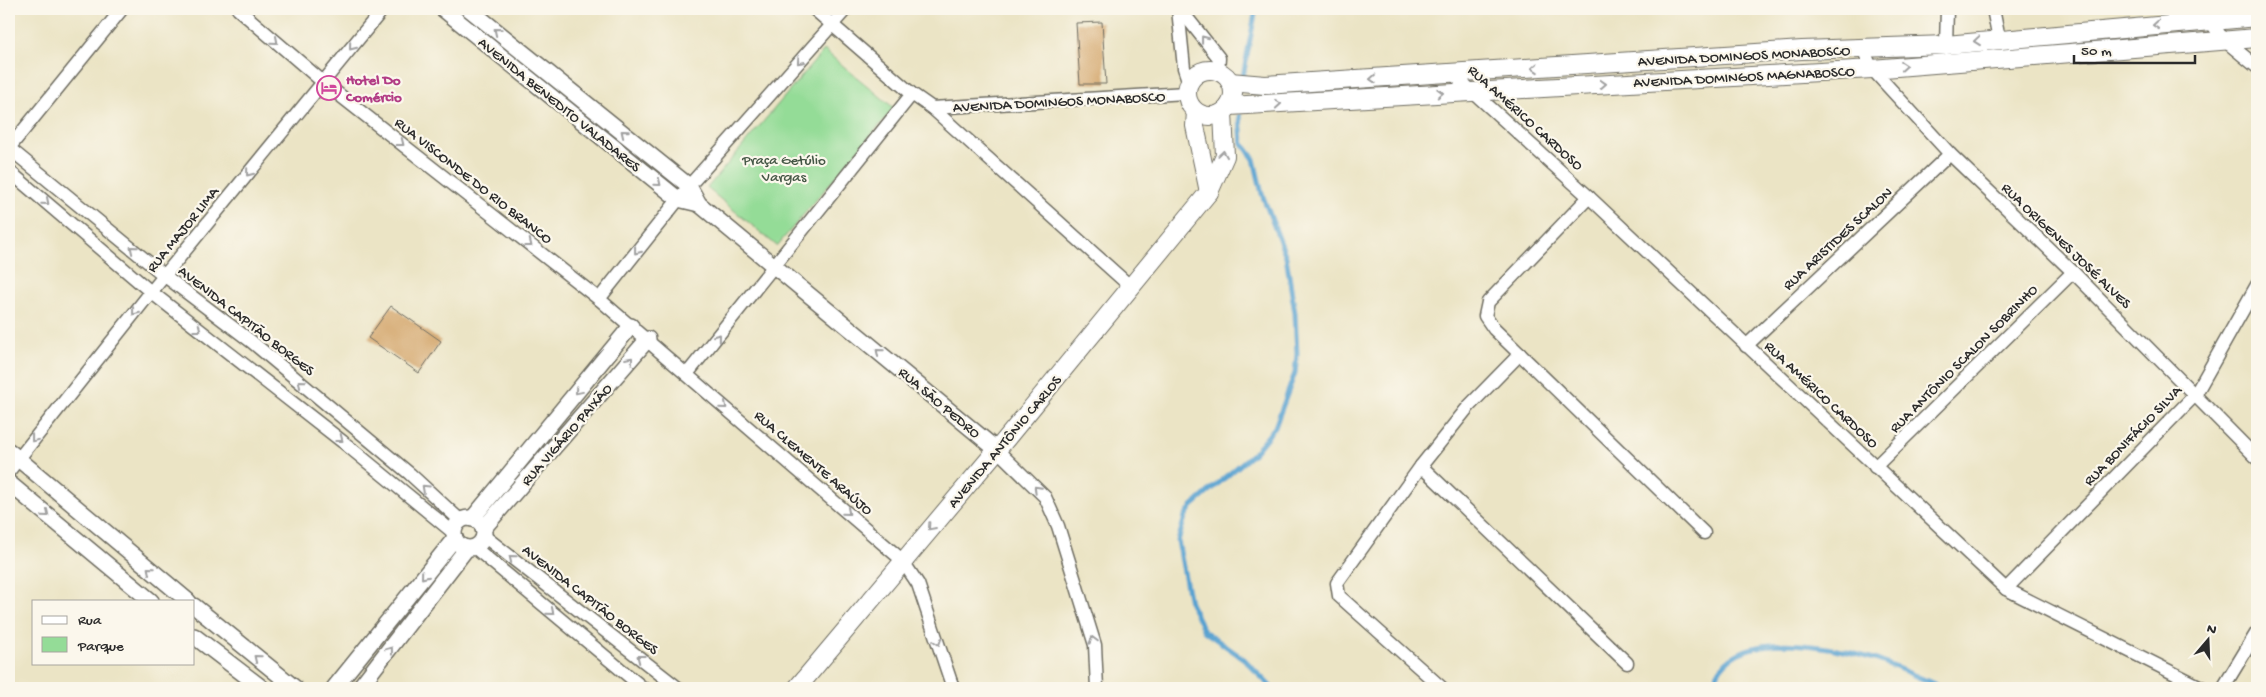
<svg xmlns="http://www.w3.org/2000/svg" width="2266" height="697" font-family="'Gochi Hand',sans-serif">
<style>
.green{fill:#94dc97;stroke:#608461}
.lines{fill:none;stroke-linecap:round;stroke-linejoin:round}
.stream{stroke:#58a2d0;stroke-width:5}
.building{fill:#d2a366}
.minor-casing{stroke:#6e6c61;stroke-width:15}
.tertiary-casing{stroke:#6e6c61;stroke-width:18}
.secondary-casing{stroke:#6e6c61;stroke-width:20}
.minor{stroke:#fff;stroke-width:12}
.tertiary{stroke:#fff;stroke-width:15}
.secondary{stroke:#fff;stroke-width:18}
.oneway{stroke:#a0a0a0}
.labels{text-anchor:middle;stroke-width:4.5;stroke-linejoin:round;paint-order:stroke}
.street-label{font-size:15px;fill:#2b2b2b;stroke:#fbf7ec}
.hotel-label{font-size:15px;font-weight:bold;fill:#b23c85;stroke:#fbf7ec;text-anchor:start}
.park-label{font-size:15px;fill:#455746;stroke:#fbf7ec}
</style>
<rect width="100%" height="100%" fill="#fbf7ec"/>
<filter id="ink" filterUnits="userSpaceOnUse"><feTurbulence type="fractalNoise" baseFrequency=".02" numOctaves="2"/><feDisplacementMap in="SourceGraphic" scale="10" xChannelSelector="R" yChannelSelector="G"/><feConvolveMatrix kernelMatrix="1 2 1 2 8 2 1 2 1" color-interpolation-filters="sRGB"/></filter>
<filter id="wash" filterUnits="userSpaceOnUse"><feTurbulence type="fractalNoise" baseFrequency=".0096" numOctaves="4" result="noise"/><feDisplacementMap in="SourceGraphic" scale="20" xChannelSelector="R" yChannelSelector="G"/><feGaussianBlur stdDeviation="1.12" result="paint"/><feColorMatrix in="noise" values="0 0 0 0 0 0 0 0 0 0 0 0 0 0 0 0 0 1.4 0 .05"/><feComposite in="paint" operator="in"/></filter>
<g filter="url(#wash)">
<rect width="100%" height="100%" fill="#ebe4c5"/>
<!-- green -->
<polygon class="green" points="824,50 894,108 777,246 707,188"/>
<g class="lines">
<!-- stream -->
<g class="stream">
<polyline points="1243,76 1256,9"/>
<polyline points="1240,116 1242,143 1254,159 1262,194 1286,257 1295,313 1297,354 1295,373 1275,427 1255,452 1192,506 1185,517 1178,541 1190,603 1204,631 1244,659 1272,688"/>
<path d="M1710,688C1714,682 1717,674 1721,668C1750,629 1834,647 1874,659C1898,667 1921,679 1944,688"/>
</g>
</g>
<g id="blocks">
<!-- building -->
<g class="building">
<polygon points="1102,22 1106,84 1080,84 1076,23"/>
<polygon points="391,306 441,341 419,373 368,338"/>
</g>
</g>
</g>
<g filter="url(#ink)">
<use href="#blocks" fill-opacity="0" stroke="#6e6c61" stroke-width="1"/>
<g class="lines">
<defs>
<g id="minor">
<polyline points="238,9 323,82 599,299 902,560 918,584 953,688"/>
<polyline points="814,9 912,94 932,108 1131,287"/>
<polyline points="1178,9 1184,68 1189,83"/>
<polyline points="1180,9 1219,58 1218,72"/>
<polyline points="1993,9 1999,39"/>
<polyline points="2210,21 2223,39 2257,67"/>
<polyline points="1946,45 1947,9"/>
<polyline points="1863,49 1872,69 1950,154 2073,272 2257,458"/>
<polyline points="1453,74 1589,197 2006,589 2203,688"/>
<polyline points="932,108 1186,93"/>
<polyline points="9,148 165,276 252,342 410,474 461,521"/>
<polyline points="9,148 122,9"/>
<polyline points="9,171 151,292 343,442 454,533"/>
<polyline points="1589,197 1488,302 1485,316 1494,329 1704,533"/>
<polyline points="599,299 689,186 846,9"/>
<polyline points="1746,346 1950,154"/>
<polyline points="687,374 912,94"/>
<polyline points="997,450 1045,497 1058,526 1095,645 1097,688"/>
<polyline points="1421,466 1627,663"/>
<polyline points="1875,467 2073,272"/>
<polyline points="9,471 151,292 383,9"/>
<polyline points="484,536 678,688"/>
<polyline points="474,547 643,688"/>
<polyline points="2006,589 2195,395 2257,285"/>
<polyline points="1442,688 1339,596 1337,583 1421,466 1469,406 1520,354"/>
<polyline points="2223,688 2257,632"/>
</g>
<g id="tertiary">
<polyline points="443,9 678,199 699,204"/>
<polyline points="469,9 689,186 699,204 997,450"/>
<polyline points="9,451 188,601"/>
<polyline points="9,483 151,601"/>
<circle cx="469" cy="533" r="15"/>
<polyline points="472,519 631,326"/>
<polyline points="483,529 648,339"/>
<polyline points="194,606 295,688"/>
<polyline points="194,636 262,688"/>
<polyline points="334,688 455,538"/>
<polyline points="359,688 467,548"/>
</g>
<g id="secondary">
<circle cx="1210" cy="93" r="23"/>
<polyline points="1230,82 1265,85 1802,50 1946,45 2257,17"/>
<polyline points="1229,106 1872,69 2257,38"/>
<polyline points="1196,112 1195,126 1209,192"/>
<polyline points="797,688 997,450 1209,192 1225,156 1223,112"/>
</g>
</defs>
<!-- minor casing -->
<use href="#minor" class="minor-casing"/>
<!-- tertiary casing -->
<use href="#tertiary" class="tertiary-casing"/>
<!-- secondary casing -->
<use href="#secondary" class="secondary-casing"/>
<!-- minor -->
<use href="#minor" class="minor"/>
<!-- tertiary -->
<use href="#tertiary" class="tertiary"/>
<!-- secondary -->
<use href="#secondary" class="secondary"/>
</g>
<!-- one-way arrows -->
<defs><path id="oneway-chevron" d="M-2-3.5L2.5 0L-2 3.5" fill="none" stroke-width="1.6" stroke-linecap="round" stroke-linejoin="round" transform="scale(1.25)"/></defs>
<g class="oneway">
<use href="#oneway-chevron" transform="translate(2156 25) rotate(175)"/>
<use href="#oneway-chevron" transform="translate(497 31) rotate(-141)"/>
<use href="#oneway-chevron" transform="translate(1204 39) rotate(-128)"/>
<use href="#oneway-chevron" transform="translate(275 41) rotate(41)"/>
<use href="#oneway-chevron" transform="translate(1977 41) rotate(174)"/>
<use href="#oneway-chevron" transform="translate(352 47) rotate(129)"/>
<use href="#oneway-chevron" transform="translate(800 61) rotate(132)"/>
<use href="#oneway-chevron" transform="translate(1904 66) rotate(-5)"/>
<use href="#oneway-chevron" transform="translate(1535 68) rotate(176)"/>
<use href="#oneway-chevron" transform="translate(1373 79) rotate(177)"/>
<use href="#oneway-chevron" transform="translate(1603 84) rotate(-3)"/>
<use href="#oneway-chevron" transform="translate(1440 93) rotate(-3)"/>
<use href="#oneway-chevron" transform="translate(1278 104) rotate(-5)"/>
<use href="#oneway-chevron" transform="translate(624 133) rotate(-141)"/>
<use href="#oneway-chevron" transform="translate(401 143) rotate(38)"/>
<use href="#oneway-chevron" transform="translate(1223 154) rotate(-82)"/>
<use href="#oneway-chevron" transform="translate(249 173) rotate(129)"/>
<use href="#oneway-chevron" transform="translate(658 183) rotate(39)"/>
<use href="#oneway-chevron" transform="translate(46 202) rotate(41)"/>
<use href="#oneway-chevron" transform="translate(529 244) rotate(38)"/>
<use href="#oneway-chevron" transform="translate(133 249) rotate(-141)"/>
<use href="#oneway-chevron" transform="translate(637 251) rotate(128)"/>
<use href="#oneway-chevron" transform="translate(135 312) rotate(128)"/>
<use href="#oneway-chevron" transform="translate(198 329) rotate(38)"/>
<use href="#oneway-chevron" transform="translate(718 337) rotate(-51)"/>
<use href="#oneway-chevron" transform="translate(879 352) rotate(-140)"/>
<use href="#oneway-chevron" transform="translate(630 360) rotate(-49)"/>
<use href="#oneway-chevron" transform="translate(301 383) rotate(-140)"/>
<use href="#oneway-chevron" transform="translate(578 391) rotate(130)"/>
<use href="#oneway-chevron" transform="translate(724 406) rotate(41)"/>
<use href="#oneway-chevron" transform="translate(34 439) rotate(128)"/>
<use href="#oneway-chevron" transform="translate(340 439) rotate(38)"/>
<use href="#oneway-chevron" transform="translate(425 488) rotate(-137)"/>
<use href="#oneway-chevron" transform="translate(1037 489) rotate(-135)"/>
<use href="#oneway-chevron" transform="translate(847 512) rotate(41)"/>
<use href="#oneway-chevron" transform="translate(46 514) rotate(40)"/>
<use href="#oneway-chevron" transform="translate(931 527) rotate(131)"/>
<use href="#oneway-chevron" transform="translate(512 558) rotate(-141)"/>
<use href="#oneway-chevron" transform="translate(150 570) rotate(-140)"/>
<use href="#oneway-chevron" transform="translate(424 576) rotate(129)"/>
<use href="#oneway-chevron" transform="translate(551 612) rotate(40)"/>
<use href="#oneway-chevron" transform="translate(1093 640) rotate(-105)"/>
<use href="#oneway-chevron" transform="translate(938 642) rotate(72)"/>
<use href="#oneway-chevron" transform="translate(390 650) rotate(-53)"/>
<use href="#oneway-chevron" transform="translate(257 658) rotate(-141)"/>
<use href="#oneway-chevron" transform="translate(640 658) rotate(-142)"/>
</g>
</g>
<!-- icons -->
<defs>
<symbol id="hotel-ring" viewBox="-11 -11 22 22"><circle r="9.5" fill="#fbf7ec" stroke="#d1479c" stroke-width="1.5"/><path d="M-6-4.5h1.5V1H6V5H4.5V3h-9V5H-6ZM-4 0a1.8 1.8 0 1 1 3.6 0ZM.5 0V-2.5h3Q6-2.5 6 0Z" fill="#d1479c"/></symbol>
</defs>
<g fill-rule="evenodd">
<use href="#hotel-ring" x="315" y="74" width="28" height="28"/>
</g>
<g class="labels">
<!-- street labels -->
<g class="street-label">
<text transform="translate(1744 55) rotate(-3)" y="5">AVENIDA DOMINGOS MONABOSCO</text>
<text transform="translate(1744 76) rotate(-3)" y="5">AVENIDA DOMINGOS MAGNABOSCO</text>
<text transform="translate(1059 101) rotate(-3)" y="5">AVENIDA DOMINGOS MONABOSCO</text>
<text transform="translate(560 104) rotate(39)" y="5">AVENIDA BENEDITO VALADARES</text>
<text transform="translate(1526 117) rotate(42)" y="5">RUA AMÉRICO CARDOSO</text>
<text transform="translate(474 180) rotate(38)" y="5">RUA VISCONDE DO RIO BRANCO</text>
<text transform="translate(182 229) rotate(-51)" y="5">RUA MAJOR LIMA</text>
<text transform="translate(1837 238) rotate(-43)" y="5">RUA ARISTIDES SCALON</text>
<text transform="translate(2067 245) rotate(44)" y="5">RUA ORIGENES JOSÉ ALVES</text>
<text transform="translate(247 320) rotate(38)" y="5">AVENIDA CAPITÃO BORGES</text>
<text transform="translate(1963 358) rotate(-45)" y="5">RUA ANTÔNIO SCALON SOBRINHO</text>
<text transform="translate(1822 394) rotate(43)" y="5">RUA AMÉRICO CARDOSO</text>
<text transform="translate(940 402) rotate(40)" y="5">RUA SÃO PEDRO</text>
<text transform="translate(566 434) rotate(-49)" y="5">RUA VIGÁRIO PAIXÃO</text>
<text transform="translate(2132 435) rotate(-46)" y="5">RUA BONIFÁCIO SILVA</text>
<text transform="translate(1004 441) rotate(-50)" y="5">AVENIDA ANTÔNIO CARLOS</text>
<text transform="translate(814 462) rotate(41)" y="5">RUA CLEMENTE ARAÚJO</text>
<text transform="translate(591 599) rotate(38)" y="5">AVENIDA CAPITÃO BORGES</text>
</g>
<!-- hotel labels -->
<g class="hotel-label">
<text x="346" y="84">Hotel Do<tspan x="346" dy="17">Comércio</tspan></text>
</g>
<!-- park labels -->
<g class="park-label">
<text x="784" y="164">Praça Getúlio<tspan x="784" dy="17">Vargas</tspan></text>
</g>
</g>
<!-- margin -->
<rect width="2266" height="697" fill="none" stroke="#fbf7ec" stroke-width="30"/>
<!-- legend -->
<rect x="32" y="600" width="162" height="65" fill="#fbf7ec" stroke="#a8a59f"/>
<rect x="42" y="616" width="25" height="8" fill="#ffffff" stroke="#a8a59f"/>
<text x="78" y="624" font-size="15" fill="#2b2b2b">Rua</text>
<rect x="42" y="637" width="25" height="15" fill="#94dc97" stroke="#a8a59f"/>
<text x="78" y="650" font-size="15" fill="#2b2b2b">Parque</text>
<!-- north arrow -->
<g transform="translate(2208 640) rotate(19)" stroke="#fbf7ec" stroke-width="4" paint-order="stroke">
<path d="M0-4L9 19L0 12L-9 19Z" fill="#2b2b2b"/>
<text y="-8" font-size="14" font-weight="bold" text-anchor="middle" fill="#2b2b2b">N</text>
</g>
<!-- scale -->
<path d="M2074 55v8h121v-8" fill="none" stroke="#2b2b2b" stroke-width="2.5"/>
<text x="2081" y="55" font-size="15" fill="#2b2b2b" stroke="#fbf7ec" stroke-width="4" paint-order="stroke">50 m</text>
</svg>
